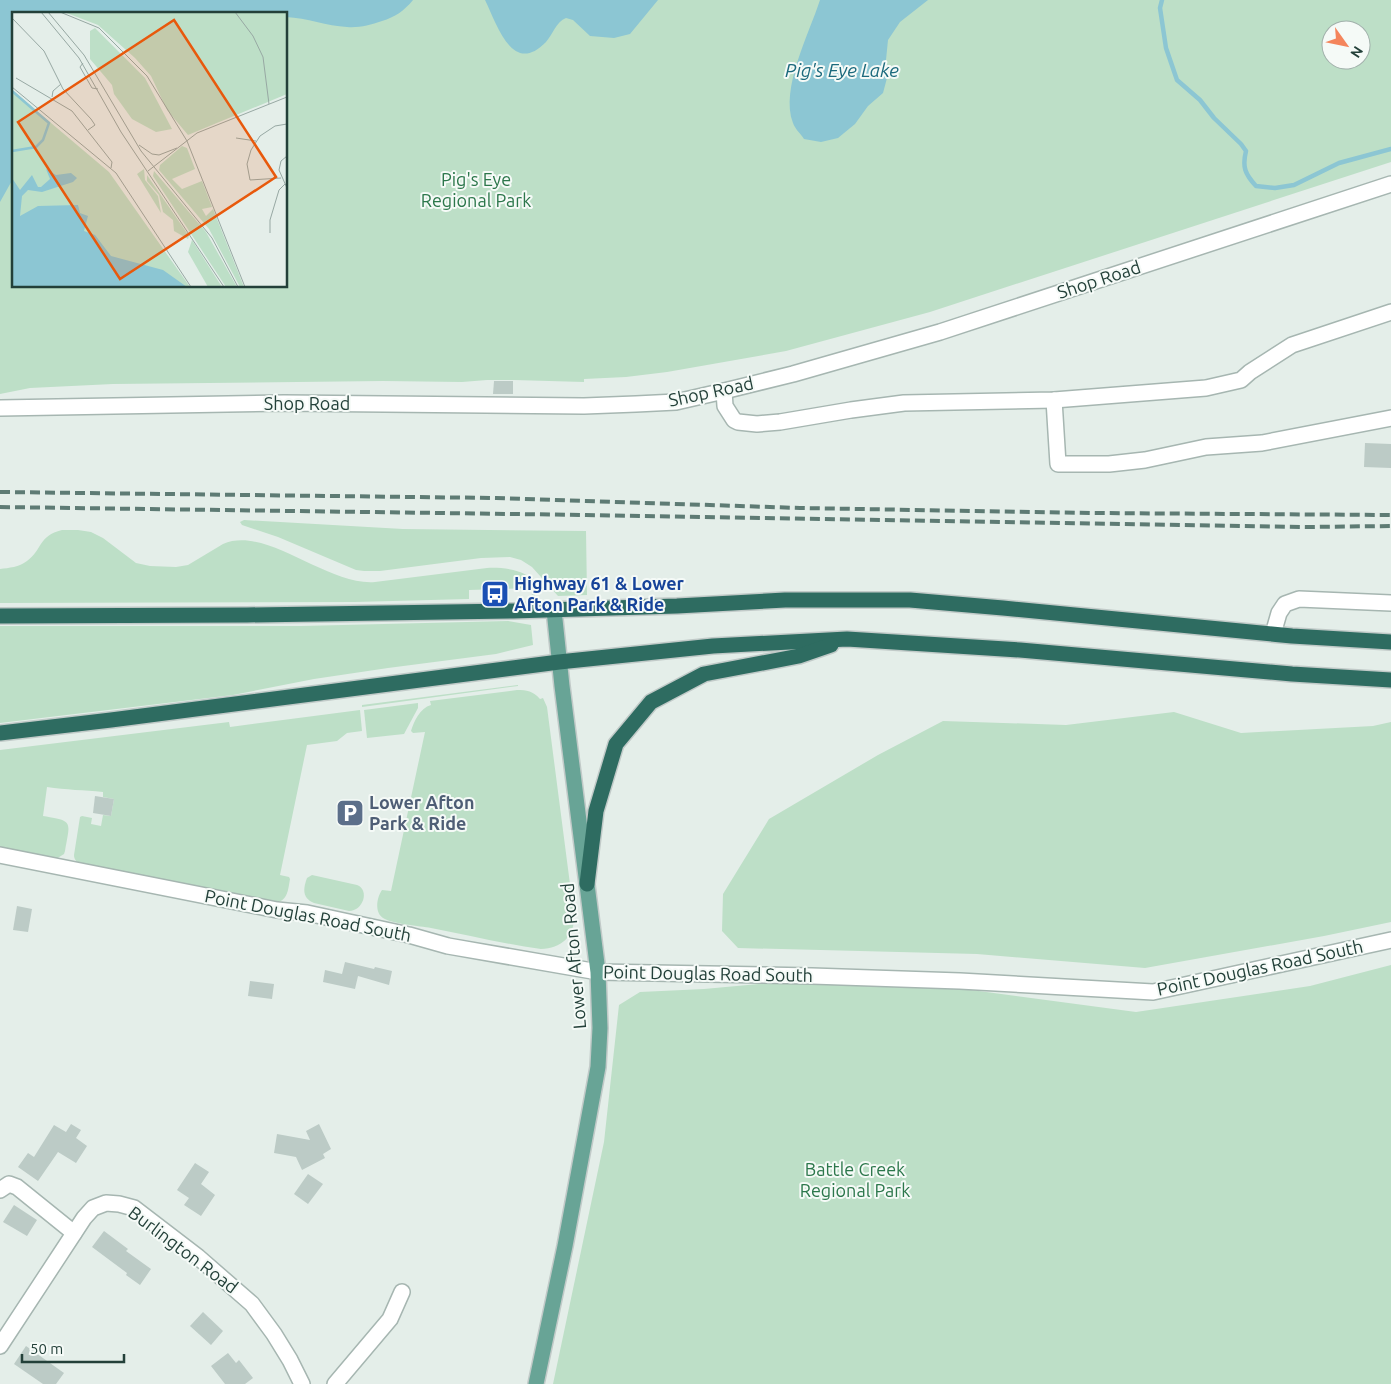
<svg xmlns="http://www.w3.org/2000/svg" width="1391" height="1384" font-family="Ubuntu,sans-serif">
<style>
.green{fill:#bddfc7;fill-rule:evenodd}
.water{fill:#8cc6d3}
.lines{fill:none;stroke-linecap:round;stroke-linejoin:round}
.stream{stroke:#8cc6d3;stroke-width:4.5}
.building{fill:#bccbc6}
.minor-casing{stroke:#a6b6b1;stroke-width:18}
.major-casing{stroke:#c1cac8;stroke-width:18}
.highway-casing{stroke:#c1cac8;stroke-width:18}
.minor{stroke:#fff;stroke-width:15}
.major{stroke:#68a496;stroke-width:15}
.highway{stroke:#2e6c61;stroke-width:15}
.rail{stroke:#5e7b74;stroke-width:4;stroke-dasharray:10 5;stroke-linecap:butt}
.labels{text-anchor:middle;stroke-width:4;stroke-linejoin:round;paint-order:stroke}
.park-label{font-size:18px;fill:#2c774b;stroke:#f5faf7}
.street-label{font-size:18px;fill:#234039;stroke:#f5faf7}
.transit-label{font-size:18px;font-weight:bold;fill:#164399;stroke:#f5faf7;text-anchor:start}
.service-label{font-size:18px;font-weight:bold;fill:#4e5e75;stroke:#f5faf7;text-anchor:start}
.water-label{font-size:19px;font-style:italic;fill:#1c6a7d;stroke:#f5faf7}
.inset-river{fill:none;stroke:#8cc6d3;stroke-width:2.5}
.inset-road{fill:none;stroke:#97a8a3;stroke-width:1}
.view{fill:#e8590c;fill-opacity:0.15;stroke:#e8590c;stroke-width:2.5}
.inset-edge{fill:none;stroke:#234039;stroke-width:2.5}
</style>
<rect width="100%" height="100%" fill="#e4eee9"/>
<!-- green -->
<g class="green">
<path d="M0,0H1391V162L930,312L786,351L667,372L626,377L584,379V382L514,380H487L462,382L383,381L113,384L30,388L0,394ZM14,14H286V286H14ZM1331,30H1361V60H1331Z"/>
<polygon points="244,520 403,529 586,531 587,595 558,596 532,567 521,560 510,557 481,558 380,571 364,571 356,570 278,537 242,525 240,522"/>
<path d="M62,530H78L91,532L103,538L136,563L150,566L176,567L188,565L223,544C267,525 326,586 375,582L487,568C504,567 541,570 535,596H532L531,588L469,590V599L355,602L0,603V569C9,568 19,567 27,561C43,549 38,536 62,530Z"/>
<polygon points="508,621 531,625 533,645 496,654 388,668 314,679 233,695 0,723 0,626 301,626"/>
<polygon points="518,685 518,686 362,707 362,705"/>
<path d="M517,690C527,690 533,691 540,699L543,698L547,707L574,915C575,936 562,948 541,949C504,944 468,935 431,928C420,926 392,924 383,918C374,912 377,897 382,890L391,891L425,732L413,733L411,731C414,721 420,708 431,705L430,701Z"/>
<polygon points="418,703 418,708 404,734 367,738 364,710"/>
<path d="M360,710L362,731L347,733L337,741L307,745L280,875L289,877L290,879C288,890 288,900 276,903L81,864C77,862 74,860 74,855L80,817L82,816L92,818L91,824L101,826L103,815L111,816L114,799L103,797V792C84,790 66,790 47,787L43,816C74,821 70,821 65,851L64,854L56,859L0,848V750L229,722L230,727Z"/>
<polygon points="1174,712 1241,733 1373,726 1391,722 1391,922 1324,936 1145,968 977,954 738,948 722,931 723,894 769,819 878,755 943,721 1066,725"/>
<path d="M312,875L357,885C370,890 363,911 349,911L314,903C302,898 303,889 307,878Z"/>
<polygon points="1391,965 1391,1384 553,1384 604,1142 619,1005 640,992 704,989 859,975 1136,1012 1310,986"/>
</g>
<!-- water -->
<g class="water">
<path d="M0,0H413C404,11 395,17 382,21C370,25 359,28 347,27C327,26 307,18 286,17V14H14V177L0,202Z"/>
<path d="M485,0H658L630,34L614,38L590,36L573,20L566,18C556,22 553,34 546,42C512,77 497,24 485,0Z"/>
<path d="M820,0H928L900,22L888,40L886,60L887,78L883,93L868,106L855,124L838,138L821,142L804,139C801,134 795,129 793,123C780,89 809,34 820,0Z"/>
</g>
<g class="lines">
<!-- stream -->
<path class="stream" d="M1162,0L1160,8L1166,48L1177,80L1200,100L1214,118L1241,144L1246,151C1242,167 1245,174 1256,186L1275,188L1294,185L1339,163L1391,149"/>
</g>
<!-- building -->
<g class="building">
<polygon points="494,381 513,381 513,394 493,394"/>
<polygon points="1365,443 1391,444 1391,468 1364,467"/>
<polygon points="95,796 114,799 111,816 93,813"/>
<polygon points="17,906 32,909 28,932 13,930"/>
<polygon points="345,962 374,969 375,967 392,971 389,985 358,976 355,989 323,982 325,970 342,974"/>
<polygon points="250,981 274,984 272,999 248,996"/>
<polygon points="71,1124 81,1130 76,1138 87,1146 76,1163 58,1152 38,1181 18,1167 28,1153 34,1157 54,1125 66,1132"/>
<polygon points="319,1124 331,1149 323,1154 325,1158 302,1170 296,1157 274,1153 277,1134 310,1140 306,1131"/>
<polygon points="195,1163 209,1172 201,1184 215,1195 201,1216 184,1205 189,1198 177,1190"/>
<polygon points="308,1174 323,1184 308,1204 294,1194"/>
<polygon points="14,1205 37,1220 27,1236 3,1222"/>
<polygon points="104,1231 128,1249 126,1251 151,1269 140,1285 126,1275 127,1273 92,1247"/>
<polygon points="203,1312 223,1331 211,1345 190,1326"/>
<polygon points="26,1346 64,1373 56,1384 43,1384 14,1364"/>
<polygon points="228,1353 236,1363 239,1360 253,1378 245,1384 225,1384 211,1366"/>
</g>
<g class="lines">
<defs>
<g id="minor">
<polyline points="724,391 725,406 734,420 738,422 757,424 780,422 851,410 904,403 1054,400 1206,388 1241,380 1250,372 1292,345 1391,312"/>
<polyline points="1054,400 1058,464 1109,464 1145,460 1206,447 1262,443 1391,418"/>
<polyline points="0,408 284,403 584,406 636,404 676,402 724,391 793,374 940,332 1391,184"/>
<polyline points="1273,634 1279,613 1285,604 1299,599 1391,603"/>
<polyline points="0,855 277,910 307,913 409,935 448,946 598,972 812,976 960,981 1153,992 1391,940"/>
<polyline points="0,1190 9,1184 17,1187 74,1233"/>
<polyline points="0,1346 84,1218 93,1208 106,1203 119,1204 134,1208 198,1257 252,1304 274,1334 290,1360 302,1384"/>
<polyline points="335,1384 390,1319 402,1292"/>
</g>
<polyline id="major" points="536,1384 565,1246 598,1067 600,1028 598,972 562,686 554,610"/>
<g id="highway">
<polyline points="0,616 247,615 513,611 677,606 785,600 910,600 1003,608 1292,636 1391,642"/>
<polyline points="0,733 111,720 559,662 713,646 847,639 1020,650 1292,674 1391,680"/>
<polyline points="587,884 596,811 616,744 651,702 704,674 799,656 831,645"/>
</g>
</defs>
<!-- minor casing -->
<use href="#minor" class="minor-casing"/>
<!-- major casing -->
<use href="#major" class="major-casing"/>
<!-- highway casing -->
<use href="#highway" class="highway-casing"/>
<!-- minor -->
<use href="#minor" class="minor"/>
<!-- major -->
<use href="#major" class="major"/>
<!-- highway -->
<use href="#highway" class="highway"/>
<!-- rail -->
<g class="rail">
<polyline points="0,492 496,498 800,508 1092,513 1391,515"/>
<polyline points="0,507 586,515 1305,527 1391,526"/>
</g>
</g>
<!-- icons -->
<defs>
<symbol id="bus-square" viewBox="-11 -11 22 22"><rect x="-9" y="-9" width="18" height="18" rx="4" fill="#1a4fb4" stroke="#f5faf7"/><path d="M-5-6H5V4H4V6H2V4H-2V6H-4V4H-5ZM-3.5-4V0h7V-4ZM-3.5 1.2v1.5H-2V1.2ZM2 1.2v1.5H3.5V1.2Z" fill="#fff"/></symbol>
<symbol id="parking-square" viewBox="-11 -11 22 22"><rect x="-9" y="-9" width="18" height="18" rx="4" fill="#5c6f8a" stroke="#f5faf7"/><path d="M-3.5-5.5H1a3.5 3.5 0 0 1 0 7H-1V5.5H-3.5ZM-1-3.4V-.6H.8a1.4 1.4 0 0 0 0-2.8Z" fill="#fff"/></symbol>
</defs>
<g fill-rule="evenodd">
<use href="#bus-square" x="479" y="578" width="32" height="32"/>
<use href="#parking-square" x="334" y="797" width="32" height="32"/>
</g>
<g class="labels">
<!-- park labels -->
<g class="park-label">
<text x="476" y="186">Pig's Eye<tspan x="476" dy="21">Regional Park</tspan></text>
<text x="855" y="1176">Battle Creek<tspan x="855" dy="21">Regional Park</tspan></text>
</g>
<!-- street labels -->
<g class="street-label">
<text transform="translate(1099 280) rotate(-18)" y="6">Shop Road</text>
<text transform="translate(711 392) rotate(-12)" y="6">Shop Road</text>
<text x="307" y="410">Shop Road</text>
<text transform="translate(308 916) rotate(11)" y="6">Point Douglas Road South</text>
<text transform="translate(574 956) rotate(-95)" y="6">Lower Afton Road</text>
<text transform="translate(1260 968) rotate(-12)" y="6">Point Douglas Road South</text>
<text transform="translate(708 974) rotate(1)" y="6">Point Douglas Road South</text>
<text transform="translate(183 1250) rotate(37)" y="6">Burlington Road</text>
</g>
<!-- transit labels -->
<g class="transit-label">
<text x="514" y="590">Highway 61 &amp; Lower<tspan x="514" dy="21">Afton Park &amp; Ride</tspan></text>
</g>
<!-- service labels -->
<g class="service-label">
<text x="369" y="809">Lower Afton<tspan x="369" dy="21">Park &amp; Ride</tspan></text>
</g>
<!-- water labels -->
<g class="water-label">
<text x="842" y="77">Pig's Eye Lake</text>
</g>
</g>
<!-- overview -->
<g transform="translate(12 12)">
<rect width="275" height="275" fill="#e4eee9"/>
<path d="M52,0H275V82L176,123L155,98L139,64L123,46L86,13ZM83,16L133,66L160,117L144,120L120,107L102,82L100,73L78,47V19ZM0,78L97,160L178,275H0ZM170,134L175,136L183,157L160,167L170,177L190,169L200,195L190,197L194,204L201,197L232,275H228L197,217L147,158L148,153ZM132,157L133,168L146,184L149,201L125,162ZM142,159L194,220L225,275H214L141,164ZM135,163L177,224L176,227L162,219L161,208L151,200L147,183L135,169ZM180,228L210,275H196L176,240Z" fill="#bddfc7"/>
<path d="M34,157L44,163L59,161L65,166L61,170L30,180L16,178L10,184L8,204L26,194L66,193L68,201L76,204L72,219L83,223L99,244L151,258L175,275H0V166L8,178L20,163L26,175H29L38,167Z" fill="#8cc6d3"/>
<path class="inset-river" d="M0,79L37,111L31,128L24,135L0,139"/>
<path class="inset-road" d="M29,0L67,46L109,120L212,275M36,0L72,43L129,139L200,226L226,275M48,0L87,16L135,64L175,129L233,275M223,0L241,24L251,45L257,92M0,6L32,39L51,77L79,107L83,113L76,118M71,51L68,55L80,76L86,77M4,66L60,99L100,150L99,156M0,75L104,161L179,275M40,85L41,79L49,72M224,126L244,129M127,133L140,142L147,143L165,136M275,144L269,149L267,158L275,176M136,159L185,121L275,85M269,166L238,168L235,152L239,138L248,124L263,114L275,112M258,221V208L267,178L273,172"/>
<path class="view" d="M162,8L264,165L108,267L6,110Z"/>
<rect width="275" height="275" class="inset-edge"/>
</g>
<!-- north arrow -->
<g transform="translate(1346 45) rotate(123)"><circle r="24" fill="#f5faf7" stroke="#a1b0ab"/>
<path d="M0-4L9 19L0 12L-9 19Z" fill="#f4855c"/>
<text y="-8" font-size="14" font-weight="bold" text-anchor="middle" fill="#234039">N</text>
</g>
<!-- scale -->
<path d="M22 1354v8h102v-8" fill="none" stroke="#234039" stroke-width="2.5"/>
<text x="30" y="1354" font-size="15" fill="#234039" stroke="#f5faf7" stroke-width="4" paint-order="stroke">50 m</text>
</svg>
